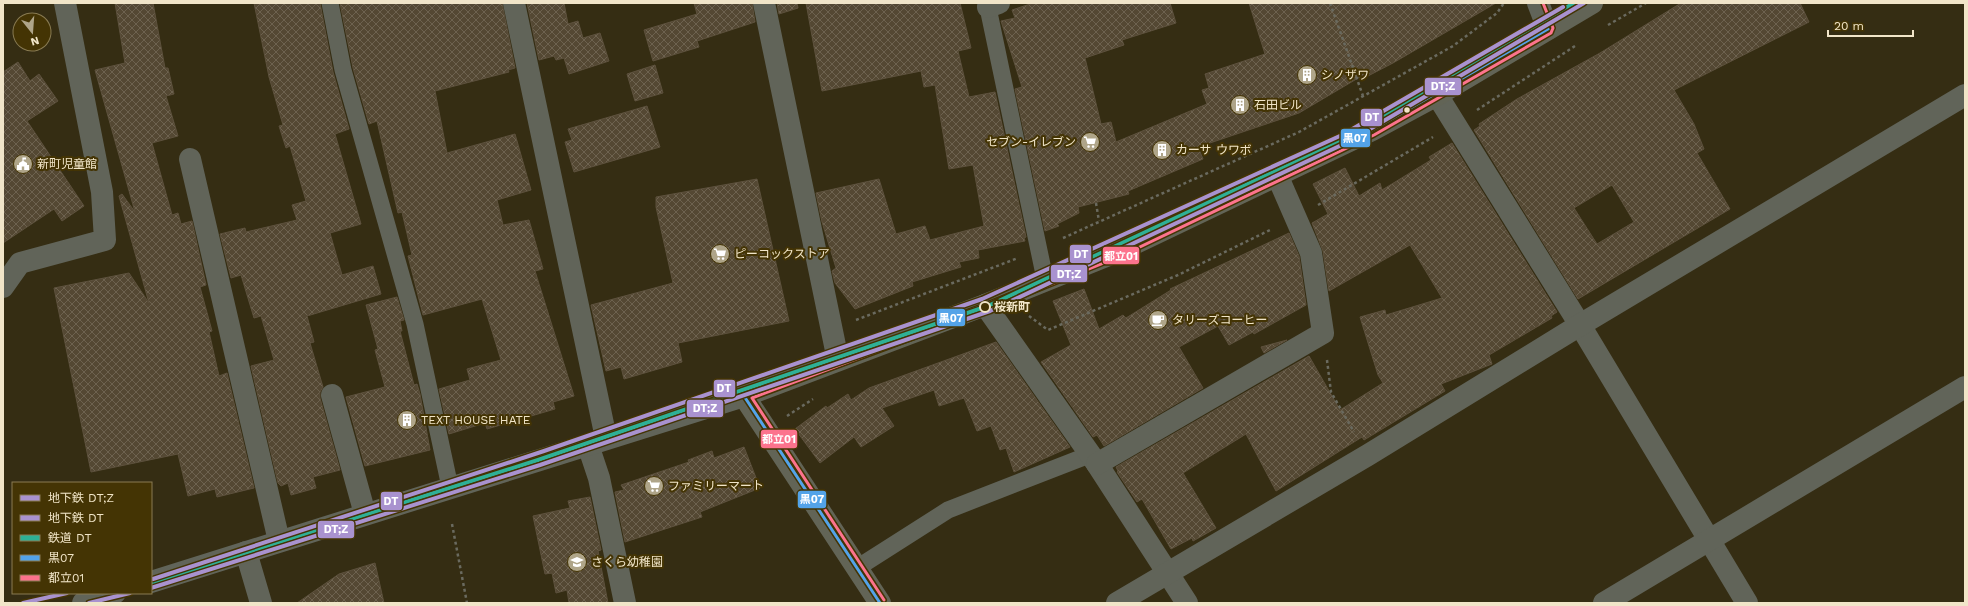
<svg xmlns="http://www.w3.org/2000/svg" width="1968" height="606" font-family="'Work Sans','Noto Sans JP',sans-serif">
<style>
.building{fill:url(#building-cross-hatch);stroke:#5d513d;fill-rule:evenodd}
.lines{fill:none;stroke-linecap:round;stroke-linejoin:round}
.path{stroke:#6a6a5f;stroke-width:2.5;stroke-dasharray:3 3;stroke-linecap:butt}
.service{stroke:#616459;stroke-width:17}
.minor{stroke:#616459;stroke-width:22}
.tertiary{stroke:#616459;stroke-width:22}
.secondary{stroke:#626456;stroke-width:22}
.bus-1-casing{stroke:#443404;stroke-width:6}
.bus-2-casing{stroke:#443404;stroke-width:6}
.bus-1{stroke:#53a3e8;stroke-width:3}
.bus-2{stroke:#fc738d;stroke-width:3}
.rail-1-casing{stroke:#443404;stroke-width:7}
.rail-1{stroke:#2eb096;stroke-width:4}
.metro-1-casing{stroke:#443404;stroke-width:7}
.metro-2-casing{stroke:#443404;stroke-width:7}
.metro-1{stroke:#a992cf;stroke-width:4}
.metro-2{stroke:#a992cf;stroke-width:4}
.bus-dot{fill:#f1e5c8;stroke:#443404;stroke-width:1.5}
.stop-dot{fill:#443404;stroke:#f1e5c8;stroke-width:2}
.labels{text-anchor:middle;stroke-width:4;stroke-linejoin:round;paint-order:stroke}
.poi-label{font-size:12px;fill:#f1e5c8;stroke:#443404;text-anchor:start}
.stop-label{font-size:12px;font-weight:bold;fill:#f1e5c8;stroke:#443404;text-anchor:start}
.line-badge{stroke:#443404;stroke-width:1.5}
.badge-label{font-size:11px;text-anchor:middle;font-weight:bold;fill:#fff}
</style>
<defs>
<pattern id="building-cross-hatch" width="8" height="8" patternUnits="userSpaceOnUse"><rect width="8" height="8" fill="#544833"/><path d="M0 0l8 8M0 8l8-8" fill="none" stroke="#6d624f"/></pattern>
</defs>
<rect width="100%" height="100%" fill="#352d13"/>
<!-- building -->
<g class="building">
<polygon points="115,3 153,3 165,68 168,68 174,94 166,96 178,136 152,143 172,215 178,213 181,224 192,221 206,285 200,287 212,331 209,332 219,376 227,373 254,488 217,497 215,489 188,496 178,454 91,472 54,288 129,273 149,303 119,196 122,194 135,212 95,70 125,63"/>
<polygon points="254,3 320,3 333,72 349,129 335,134 361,224 330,233 342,275 373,266 381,294 307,316 314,342 310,343 323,387 320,392 320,398 340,470 313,477 316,488 291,495 288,483 281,486 278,483 251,366 274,360 261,316 254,318 241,275 231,278 220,234 245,228 246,232 297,220 292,205 306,201 290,146 286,148 279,126 283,125 269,77"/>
<polygon points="340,3 502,3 515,68 508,70 509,72 435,91 447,153 515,134 531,190 497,200 503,225 529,220 543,269 535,271 574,396 553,402 555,409 487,429 485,423 449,434 439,389 470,380 467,369 501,360 482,299 423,315 408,256 412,255 402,212 398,213 377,121 369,124 353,68"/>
<polygon points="527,3 564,3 568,24 578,21 583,38 600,33 609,61 569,74 564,58 556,60 554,56 539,60"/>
<polygon points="694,3 752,3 755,22 697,41 699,47 653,61 644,30 697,14"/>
<polygon points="777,3 797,3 798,8 779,14"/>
<polygon points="806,3 960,3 971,48 958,51 969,97 995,92 1026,237 1024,238 1025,241 978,250 979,258 959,262 961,267 912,282 913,286 855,309 835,283 832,271 836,268 822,222 816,193 879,179 896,234 925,226 930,240 984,226 973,165 949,169 935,85 924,87 921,71 822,91"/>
<polygon points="1033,3 1170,3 1176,23 1122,40 1124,45 1085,58 1101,124 1111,122 1116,142 1207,104 1202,90 1209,88 1205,74 1265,54 1249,3 1496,3 1393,63 1366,77 1365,74 1299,113 1198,147 1203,159 1128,191 1129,194 1078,207 1079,213 1057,224 1059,226 1045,231 1015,89 1022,87 1001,21 1015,18 1012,10"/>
<path d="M1681,3H1800L1809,22L1674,90L1694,124L1704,149L1697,153L1730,209L1578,299L1474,130L1480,126L1479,124L1517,99L1600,53ZM1612,185L1634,222L1597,244L1574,208Z"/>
<polygon points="18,62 30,81 39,74 58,101 27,121 84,206 62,221 54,209 3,243 3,72"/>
<polygon points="655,65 663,93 635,101 627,74"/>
<polygon points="647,106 660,147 574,172 565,142 572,140 568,129"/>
<polygon points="1452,143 1557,312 1551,316 1552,318 1489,355 1492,364 1441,384 1445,391 1364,440 1362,437 1276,491 1246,434 1183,473 1216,528 1193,541 1192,538 1171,549 1142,499 1137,502 1117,472 1118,471 1116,467 1309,356 1340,410 1383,383 1378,375 1360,317 1385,310 1386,315 1442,298 1410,245 1329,291 1323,251 1312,223 1328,214 1313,184 1345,168 1359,196 1380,183 1382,190 1431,160 1429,157"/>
<polygon points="757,179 789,321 678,343 682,362 624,379 621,367 606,371 591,305 673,283 656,207 656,197"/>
<polygon points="1289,233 1299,256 1306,305 1254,334 1253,332 1229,345 1218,326 1179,347 1203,388 1104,446 1097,435 1093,437 1041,362 1071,345 1053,301 1084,289 1099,329 1123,315 1126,318 1171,290 1170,289"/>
<polygon points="397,297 404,320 400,321 402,331 400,331 414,385 417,384 420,394 430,450 365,466 346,397 385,387 375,350 378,349 366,305"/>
<polygon points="1287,340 1264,353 1261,347"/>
<polygon points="996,342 1070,447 1014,472 1006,448 1000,450 991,426 977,431 964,398 939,406 934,390 882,408 894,426 861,447 854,437 820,463 795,429 826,406 827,408 848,394 851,400 869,388"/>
<polygon points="744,447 760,488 700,512 702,517 625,542 615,492 624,490 621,485 689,462 688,460 712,451 714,458"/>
<polygon points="590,497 601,550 598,551 608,603 569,603 567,590 556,593 552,573 545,574 533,516 570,508 568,501"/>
<polygon points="375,563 384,603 297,603 339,574"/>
</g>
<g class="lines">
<!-- path -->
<g class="path">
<polyline points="1330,3 1363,96"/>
<polyline points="1608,25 1646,3"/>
<polyline points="1477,110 1575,46"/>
<polyline points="1096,203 1099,221"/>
<polyline points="1318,205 1433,137"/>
<polyline points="1063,238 1299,132 1453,46 1497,13 1504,3"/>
<polyline points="1029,316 1048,330 1178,275 1272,229"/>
<polyline points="856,320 1018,258"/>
<polyline points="1327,360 1331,392 1354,432"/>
<polyline points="787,416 813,399"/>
<polyline points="452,524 467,603"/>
</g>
<!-- service -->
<g class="service">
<polyline points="330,3 343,70 415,324 450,487"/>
<polyline points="987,3 1045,279"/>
<polyline points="857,568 948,510 1089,455"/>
</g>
<!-- minor -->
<g class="minor">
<polyline points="514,3 606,438"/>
<polyline points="764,3 838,360"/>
<polyline points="988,7 999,3"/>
<polyline points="1437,95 1580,325 1747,603"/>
<polyline points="190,159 279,541"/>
<polyline points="3,287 20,263 105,240 102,192 65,3"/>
<polyline points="985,305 1097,464 1187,603"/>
<polyline points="332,395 365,514"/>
<polyline points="588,445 599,478 625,603"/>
<polyline points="1097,464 1323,333 1311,253 1277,175"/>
<polyline points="246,552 261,603"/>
<polyline points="1117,603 1368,455 1580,325 1965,95"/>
<polyline points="1604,603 1965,387"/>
</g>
<!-- tertiary -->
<g class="tertiary">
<polyline points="1538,3 1548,29"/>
<polyline points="151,582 744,396"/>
<polyline points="83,603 115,593"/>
</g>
<!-- secondary -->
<polyline class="secondary" points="880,603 744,396 985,305 1121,250 1372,130 1437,95 1592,3"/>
<defs>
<g id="bus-1">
<polyline points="744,396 985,305 1121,250 1372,130 1548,29"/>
<polyline points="744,396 880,603"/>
</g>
<polyline id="bus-2" points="884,600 752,398 987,310 1123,255 1374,135 1551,33 1553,28 1543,3"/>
</defs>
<!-- bus-1 casing -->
<use href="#bus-1" class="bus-1-casing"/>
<!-- bus-2 casing -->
<use href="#bus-2" class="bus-2-casing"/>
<!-- bus-1 -->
<use href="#bus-1" class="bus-1"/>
<!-- bus-2 -->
<use href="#bus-2" class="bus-2"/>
<defs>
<polyline id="rail-1" points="151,583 538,460 988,306 1346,138 1574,3"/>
</defs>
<!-- rail-1 casing -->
<use href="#rail-1" class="rail-1-casing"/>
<!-- rail-1 -->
<use href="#rail-1" class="rail-1"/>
<defs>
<g id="metro-1">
<polyline points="151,588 540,465 990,311 1348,142 1584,3"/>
<polyline points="23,603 67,593"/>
<polyline points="89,603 130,593"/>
</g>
<polyline id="metro-2" points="153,579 544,451 982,299 1342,135 1563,7"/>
</defs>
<!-- metro-1 casing -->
<use href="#metro-1" class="metro-1-casing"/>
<!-- metro-2 casing -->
<use href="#metro-2" class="metro-2-casing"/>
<!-- metro-1 -->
<use href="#metro-1" class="metro-1"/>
<!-- metro-2 -->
<use href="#metro-2" class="metro-2"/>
</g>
<!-- icons -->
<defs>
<symbol id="building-disc" viewBox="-11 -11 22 22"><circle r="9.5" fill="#afa589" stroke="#443404"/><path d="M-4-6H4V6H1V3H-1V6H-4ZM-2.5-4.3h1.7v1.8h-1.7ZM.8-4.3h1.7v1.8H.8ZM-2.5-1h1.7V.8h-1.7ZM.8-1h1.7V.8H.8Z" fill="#fff"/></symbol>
<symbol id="supermarket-disc" viewBox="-11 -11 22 22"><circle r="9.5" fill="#afa589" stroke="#443404"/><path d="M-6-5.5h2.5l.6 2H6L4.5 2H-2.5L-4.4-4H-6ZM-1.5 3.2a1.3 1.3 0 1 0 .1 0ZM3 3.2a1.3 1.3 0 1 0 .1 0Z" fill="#fff"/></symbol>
<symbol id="civic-disc" viewBox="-11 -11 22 22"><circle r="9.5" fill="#afa589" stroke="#443404"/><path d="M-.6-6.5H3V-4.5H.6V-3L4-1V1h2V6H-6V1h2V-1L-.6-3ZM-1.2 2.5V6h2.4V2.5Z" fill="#fff"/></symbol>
<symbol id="cafe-disc" viewBox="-11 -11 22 22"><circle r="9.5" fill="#afa589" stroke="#443404"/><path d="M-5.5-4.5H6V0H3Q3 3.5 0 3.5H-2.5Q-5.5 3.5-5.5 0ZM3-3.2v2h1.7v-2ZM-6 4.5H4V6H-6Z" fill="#fff"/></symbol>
<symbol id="school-disc" viewBox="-11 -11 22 22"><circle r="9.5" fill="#afa589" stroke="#443404"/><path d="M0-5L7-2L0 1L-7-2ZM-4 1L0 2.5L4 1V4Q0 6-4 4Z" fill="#fff"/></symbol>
</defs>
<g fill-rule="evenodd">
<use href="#building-disc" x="1296" y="64" width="22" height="22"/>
<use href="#building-disc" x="1229" y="94" width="22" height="22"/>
<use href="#supermarket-disc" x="1079" y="131" width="22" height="22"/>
<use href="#building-disc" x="1151" y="139" width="22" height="22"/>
<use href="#civic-disc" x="12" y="153" width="22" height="22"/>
<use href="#supermarket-disc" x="709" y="243" width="22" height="22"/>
<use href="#cafe-disc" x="1147" y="309" width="22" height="22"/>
<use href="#building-disc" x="396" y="409" width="22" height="22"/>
<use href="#supermarket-disc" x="643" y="475" width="22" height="22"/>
<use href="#school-disc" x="566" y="551" width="22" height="22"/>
</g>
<!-- markers -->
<circle class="bus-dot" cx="1407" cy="110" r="3.5"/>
<circle class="stop-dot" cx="985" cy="307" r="5"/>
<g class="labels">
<!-- poi labels -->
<g class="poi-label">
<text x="1321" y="79">シノザワ</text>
<text x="1254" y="109">石田ビル</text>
<text x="1076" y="146" text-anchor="end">セブン-イレブン</text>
<text x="1176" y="154">カーサ ウワボ</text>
<text x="37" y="168">新町児童館</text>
<text x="734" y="258">ピーコックストア</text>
<text x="1172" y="324">タリーズコーヒー</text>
<text x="421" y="424">TEXT HOUSE HATE</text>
<text x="668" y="490">ファミリーマート</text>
<text x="591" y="566">さくら幼稚園</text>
</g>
<!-- stop labels -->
<g class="stop-label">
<text x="994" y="311">桜新町</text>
</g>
</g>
<g class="line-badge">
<rect x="1424" y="77" width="38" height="19" rx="4" fill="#a992cf"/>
<rect x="1360" y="108" width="23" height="19" rx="4" fill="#a992cf"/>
<rect x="1340" y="128" width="31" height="20" rx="4" fill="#53a3e8"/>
<rect x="1069" y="244" width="23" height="20" rx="4" fill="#a992cf"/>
<rect x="1102" y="246" width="38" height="19" rx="4" fill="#fc738d"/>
<rect x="1050" y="264" width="38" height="19" rx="4" fill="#a992cf"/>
<rect x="936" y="308" width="30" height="19" rx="4" fill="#53a3e8"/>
<rect x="713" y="379" width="23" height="19" rx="4" fill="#a992cf"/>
<rect x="686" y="399" width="38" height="19" rx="4" fill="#a992cf"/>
<rect x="760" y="429" width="38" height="20" rx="4" fill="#fc738d"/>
<rect x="797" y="490" width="30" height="19" rx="4" fill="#53a3e8"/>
<rect x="380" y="491" width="23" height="20" rx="4" fill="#a992cf"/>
<rect x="317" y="520" width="38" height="19" rx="4" fill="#a992cf"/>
</g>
<g class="badge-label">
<text x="1443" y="90">DT;Z</text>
<text x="1372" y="121">DT</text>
<text x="1355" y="142">黒07</text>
<text x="1081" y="258">DT</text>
<text x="1121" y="260">都立01</text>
<text x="1069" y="278">DT;Z</text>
<text x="951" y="322">黒07</text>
<text x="724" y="392">DT</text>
<text x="705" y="412">DT;Z</text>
<text x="779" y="443">都立01</text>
<text x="812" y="503">黒07</text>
<text x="391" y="505">DT</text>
<text x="336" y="533">DT;Z</text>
</g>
<!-- border -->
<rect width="1968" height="606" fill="none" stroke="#f1e5c8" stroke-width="8"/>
<!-- legend -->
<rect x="12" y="482" width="140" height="112" fill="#443404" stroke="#897b52"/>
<rect x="20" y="495" width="20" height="6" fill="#a992cf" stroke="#897b52"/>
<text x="48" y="502" font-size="12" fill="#f1e5c8">地下鉄 DT;Z</text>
<rect x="20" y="515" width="20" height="6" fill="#a992cf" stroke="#897b52"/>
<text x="48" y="522" font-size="12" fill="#f1e5c8">地下鉄 DT</text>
<rect x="20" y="535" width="20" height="6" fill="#2eb096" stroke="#897b52"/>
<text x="48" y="542" font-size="12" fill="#f1e5c8">鉄道 DT</text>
<rect x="20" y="555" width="20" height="6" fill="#53a3e8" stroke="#897b52"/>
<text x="48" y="562" font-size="12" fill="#f1e5c8">黒07</text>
<rect x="20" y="575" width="20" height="6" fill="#fc738d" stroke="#897b52"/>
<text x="48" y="582" font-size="12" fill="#f1e5c8">都立01</text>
<!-- north arrow -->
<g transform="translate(32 32) rotate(163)"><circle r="19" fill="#443404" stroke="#897b52"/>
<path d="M0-3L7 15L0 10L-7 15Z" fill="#afa589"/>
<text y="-6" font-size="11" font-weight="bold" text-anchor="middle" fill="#f1e5c8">N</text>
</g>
<!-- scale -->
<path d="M1828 30v6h85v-6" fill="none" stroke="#f1e5c8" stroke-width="2"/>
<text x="1834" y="30" font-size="12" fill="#f1e5c8" stroke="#443404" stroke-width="3" paint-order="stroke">20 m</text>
</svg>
